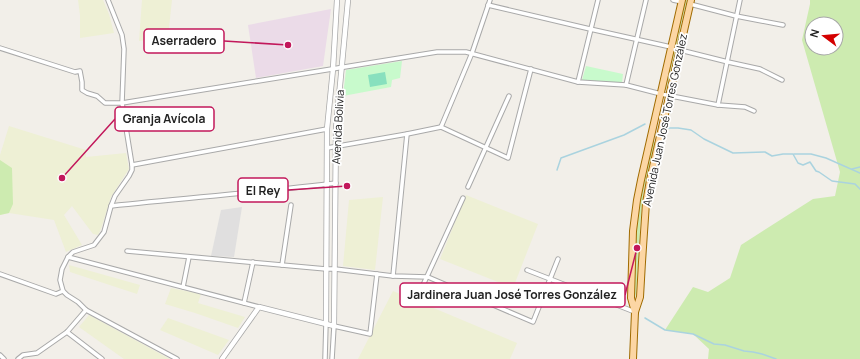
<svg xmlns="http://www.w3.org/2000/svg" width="860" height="359" font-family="Manrope,sans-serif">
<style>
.residential{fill:#e0dfdf}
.industrial{fill:#ebdbe8}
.farmland{fill:#eef0d5}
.grass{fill:#cdebb0;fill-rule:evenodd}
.park{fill:#c8facc}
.pitch{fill:#88e0be}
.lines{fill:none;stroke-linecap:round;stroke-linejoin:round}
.stream{stroke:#aad3df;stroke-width:1.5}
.minor-casing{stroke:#a9a9a9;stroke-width:5.5}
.tertiary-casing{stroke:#a9a9a9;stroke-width:6}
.primary-casing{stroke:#a06b00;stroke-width:8}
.minor{stroke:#fff;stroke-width:3.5}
.tertiary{stroke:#fff;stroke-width:4.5}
.primary{stroke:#fcd6a4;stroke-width:6}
.labels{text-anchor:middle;stroke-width:3.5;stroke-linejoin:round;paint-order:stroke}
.street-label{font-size:11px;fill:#222;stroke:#fff}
.leader{fill:none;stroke:#c2185b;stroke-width:1.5}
.callout-dot{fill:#c2185b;stroke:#fff;stroke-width:1.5}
.callout{fill:#fff;stroke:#c2185b;stroke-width:1.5}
.callout-label{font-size:12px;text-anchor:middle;font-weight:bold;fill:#222}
</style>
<rect width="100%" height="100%" fill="#f2efe9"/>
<!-- residential -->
<polygon class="residential" points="242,207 234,257 211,256 221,210"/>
<!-- industrial -->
<polygon class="industrial" points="331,9 323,66 256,78 248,25"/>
<!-- farmland -->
<g class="farmland">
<polygon points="78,0 103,0 109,14 114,33 80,38 80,15"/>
<polygon points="142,0 172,0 168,37 139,41"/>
<polygon points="9,126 86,150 86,157 126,153 129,169 111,197 101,229 98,235 93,234 72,206 64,215 82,245 66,252 54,220 9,213 0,215 0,155"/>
<polygon points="466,195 538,224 513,288 440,259"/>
<polygon points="383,197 375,270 343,266 349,200"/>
<polygon points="69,265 140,285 137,294 70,272"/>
<polygon points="171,288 201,294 198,303 245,317 238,328 195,313 165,304"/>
<polygon points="393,291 517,343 510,359 358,359"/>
<polygon points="89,315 170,359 124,359 79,327"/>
<polygon points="168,318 229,340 218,355 160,330"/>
</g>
<!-- grass -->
<g class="grass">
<polygon points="684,0 687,0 666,90 663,89"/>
<path d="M810,0H860V359H708L709,349L693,334L665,330L693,287L708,292L730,278L741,245L813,199L835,196L840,172L802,40L810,4ZM812,24H836V48H812Z"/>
<polygon points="651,142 655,142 644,189 641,215 636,299 633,282 638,209"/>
<polygon points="0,160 12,168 13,204 9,213 0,215"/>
</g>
<!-- park -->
<g class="park">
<polygon points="402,61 400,78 392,80 391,87 343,96 346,70"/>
<polygon points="586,66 623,74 622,83 582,80"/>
</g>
<!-- pitch -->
<polygon class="pitch" points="385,72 387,84 370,87 368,75"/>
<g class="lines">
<!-- stream -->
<g class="stream">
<polyline points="665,128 678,128 691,130 704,139 733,153 765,152 772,156 783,154 793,154 798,163 803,165 810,162 816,171 819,172 832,181 855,184 860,189"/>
<polyline points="794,154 811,154 826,158 860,173"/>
<polyline points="852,169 860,167"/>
<polyline points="557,170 561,158 624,135 645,124"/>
<polyline points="645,318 665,330 693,334 714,344 725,345 744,351 753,352 762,354 776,359"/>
</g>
<defs>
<g id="minor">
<polyline points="673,0 682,2"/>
<polyline points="690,4 736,16 783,25"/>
<polyline points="488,5 590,29 671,47"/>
<polyline points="0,48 75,72 80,71 82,82 82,90 87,93 97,96 105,103 122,103 437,52 466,52 578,82 626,85 661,94 718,105 745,107 754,111"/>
<polyline points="680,50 728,62 760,69 782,80"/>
<polyline points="578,82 598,0"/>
<polyline points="626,85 646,0"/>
<polyline points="718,105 740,0"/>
<polyline points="441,127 472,53 490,0"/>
<polyline points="327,148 407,134 441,127 508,158 531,69"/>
<polyline points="132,165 327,129"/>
<polyline points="468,187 509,96"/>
<path d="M111,206C186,198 261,192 336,183"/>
<polyline points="127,251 326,269 335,269 393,276 428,277 533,322 558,259"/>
<polyline points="68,257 259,307"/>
<polyline points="282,265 291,205"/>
<polyline points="527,270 635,312"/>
<polyline points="0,274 56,294 63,291"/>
<polyline points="393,276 407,134"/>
<polyline points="183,287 189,257"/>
<polyline points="418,296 463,198"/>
<polyline points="244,303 253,262"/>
<polyline points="86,310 177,359"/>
<polyline points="67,332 102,359"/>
<polyline points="0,355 4,359"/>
<polyline points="18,359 23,355 37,353 67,332 86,310 78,302 67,295 63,291 60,280 62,269 68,257 73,252 94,245 104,232 111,206 115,196 129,176 132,170 132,165 122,103 124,49 122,35 108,0"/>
<polyline points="325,359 326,323"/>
<polyline points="332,359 334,326 370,334 377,274"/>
</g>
<g id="tertiary">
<polyline points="326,323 327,129 333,69 337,0"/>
<polyline points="222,359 259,307 334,326 336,128 348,0"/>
</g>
<g id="primary">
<polyline points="635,312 631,298 633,231 637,200 641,180 682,0"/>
<polyline points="633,359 635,312 640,297 642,262 646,203 650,180 691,0"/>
</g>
</defs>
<!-- minor casing -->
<use href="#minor" class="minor-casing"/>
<!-- tertiary casing -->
<use href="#tertiary" class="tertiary-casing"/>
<!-- primary casing -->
<use href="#primary" class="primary-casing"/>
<!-- minor -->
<use href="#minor" class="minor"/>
<!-- tertiary -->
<use href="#tertiary" class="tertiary"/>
<!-- primary -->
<use href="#primary" class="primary"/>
</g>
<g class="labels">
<!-- street labels -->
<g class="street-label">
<text transform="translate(665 120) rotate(-78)" y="4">Avenida Juan José Torres González</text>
<text transform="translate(338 127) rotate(-87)" y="4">Avenida Bolivia</text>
</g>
</g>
<!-- callouts -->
<path class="leader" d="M288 45L224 41M62 178L115 119M347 186L288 190M637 248L625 295"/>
<g class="callout-dot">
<circle cx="288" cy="45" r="4"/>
<circle cx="62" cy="178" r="4"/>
<circle cx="347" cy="186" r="4"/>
<circle cx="637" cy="248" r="4"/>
</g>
<g class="callout">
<rect x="144" y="29" width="80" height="24" rx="4"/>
<rect x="115" y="107" width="99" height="24" rx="4"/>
<rect x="238" y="178" width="50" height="24" rx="4"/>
<rect x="400" y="283" width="225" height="24" rx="4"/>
</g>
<g class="callout-label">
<text x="184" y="45">Aserradero</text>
<text x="164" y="123">Granja Avícola</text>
<text x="263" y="195">El Rey</text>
<text x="512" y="299">Jardinera Juan José Torres González</text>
</g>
<!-- north arrow -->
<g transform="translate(824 36) rotate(286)"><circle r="19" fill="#ffffff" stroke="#a7a7a7"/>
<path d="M0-3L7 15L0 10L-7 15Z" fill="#d40000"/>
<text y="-6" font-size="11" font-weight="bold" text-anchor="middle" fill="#222222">N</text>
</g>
</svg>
